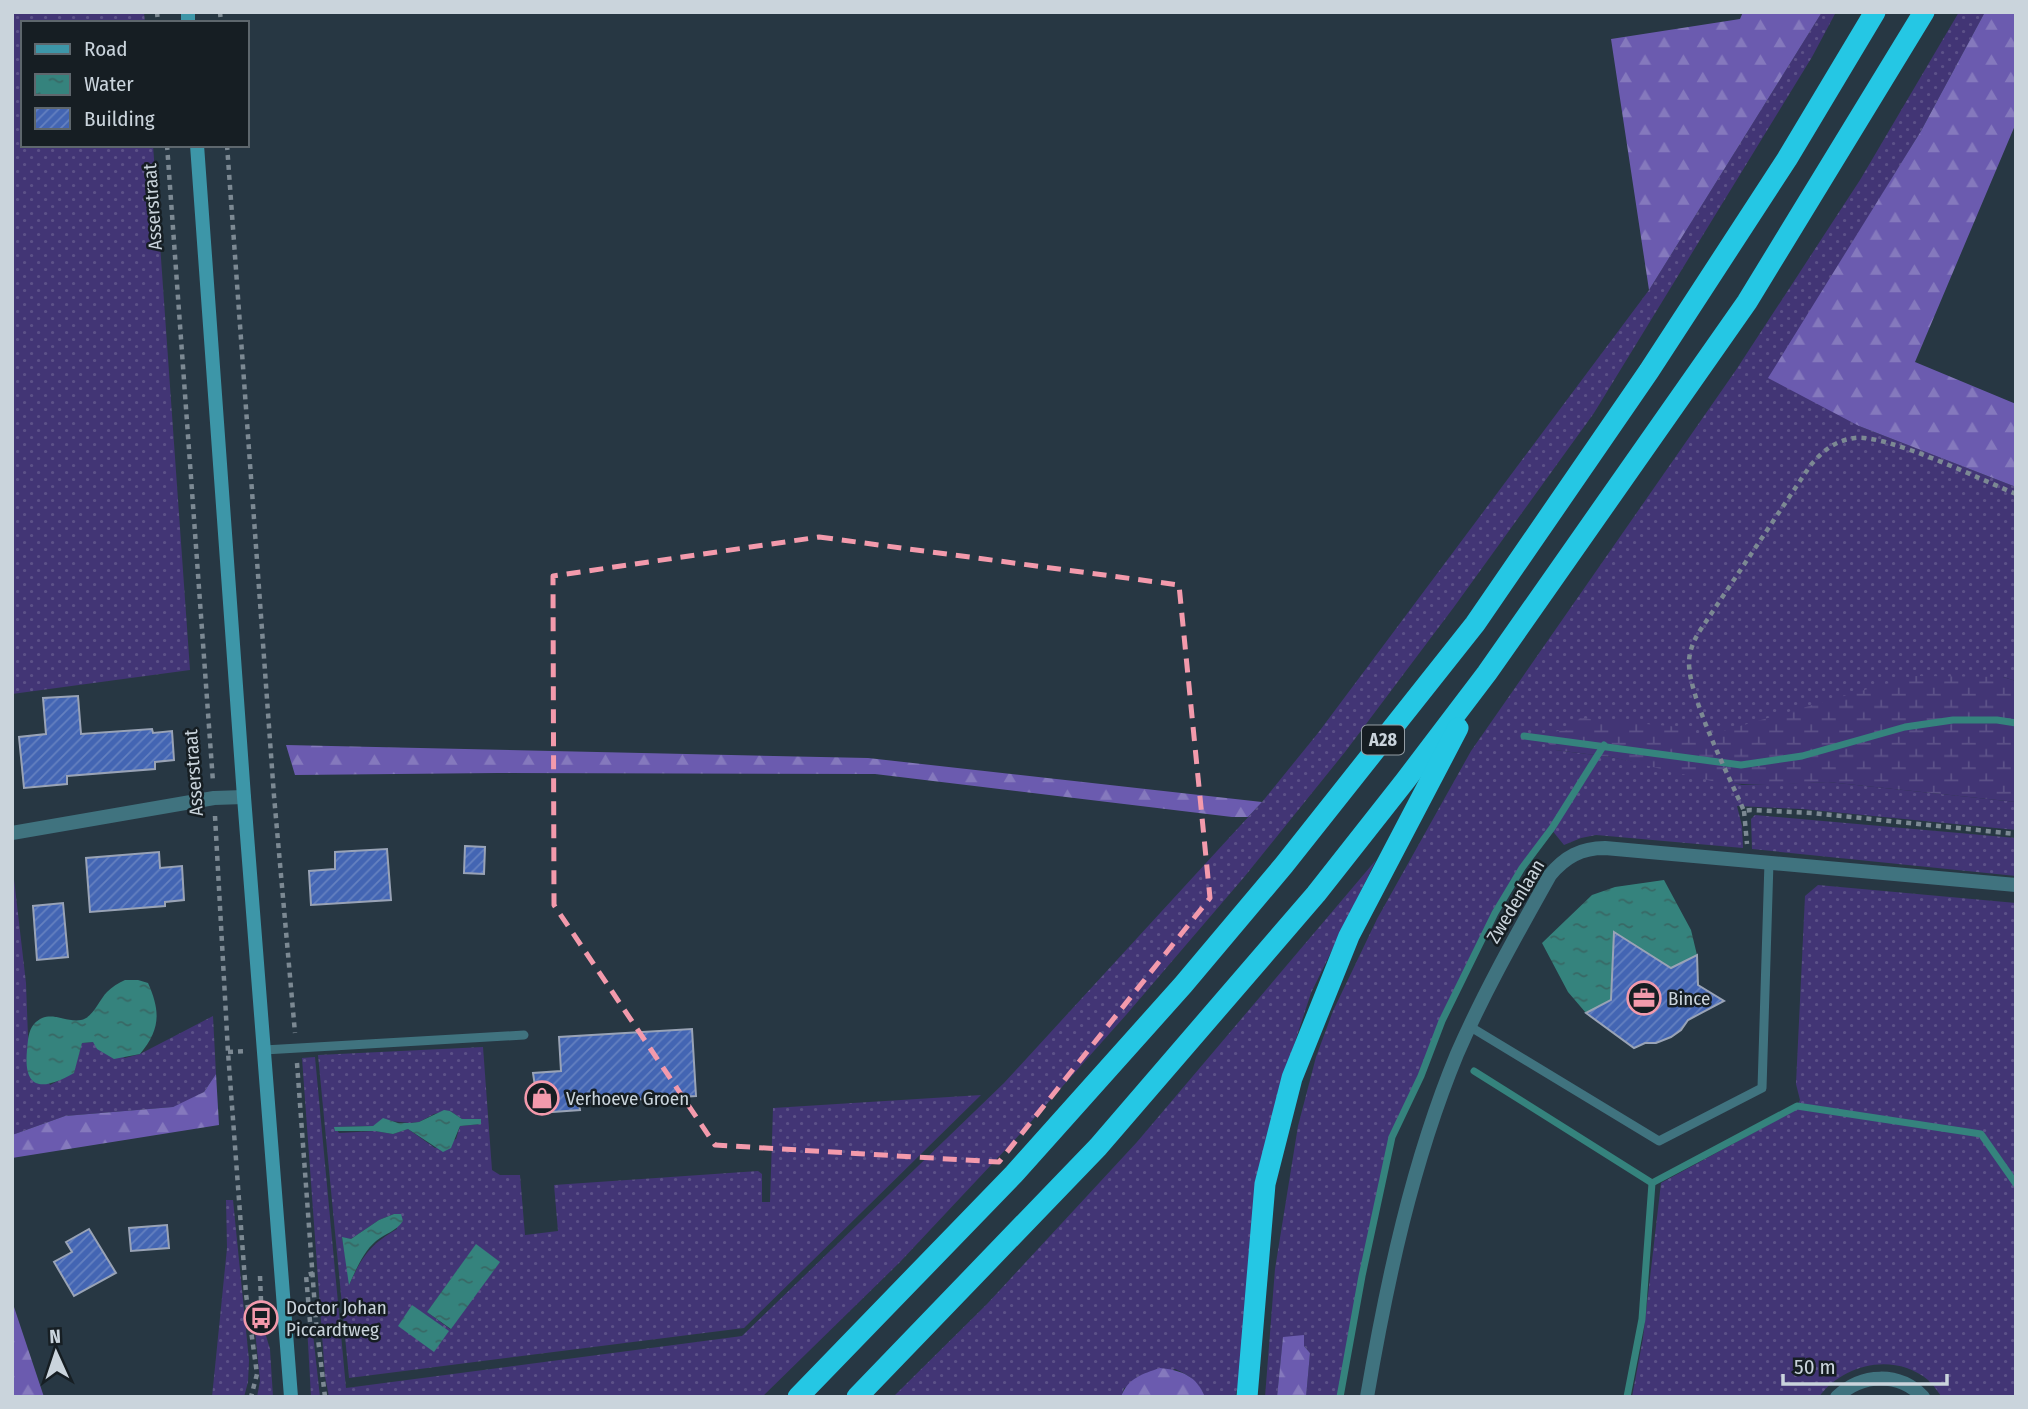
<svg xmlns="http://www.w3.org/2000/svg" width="2028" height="1409" font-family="'Fira Sans Condensed',sans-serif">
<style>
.grass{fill:url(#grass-dots);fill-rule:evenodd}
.forest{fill:url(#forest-firs)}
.wetland{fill:url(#wetland-marsh)}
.water{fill:url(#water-ripples)}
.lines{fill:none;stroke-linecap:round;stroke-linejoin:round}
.stream{stroke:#35837d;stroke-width:7}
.building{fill:url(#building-hatch);stroke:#99a3b6;stroke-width:2}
.path{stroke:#7c8993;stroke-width:4.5;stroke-dasharray:5 5;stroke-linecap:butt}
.service{stroke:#40737f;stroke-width:9}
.minor{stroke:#40737f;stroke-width:14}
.secondary{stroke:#3d96a8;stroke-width:14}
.motorway{stroke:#25c7e4;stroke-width:21}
.marked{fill:none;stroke:#f39aac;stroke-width:5;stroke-dasharray:14 9;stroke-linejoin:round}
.labels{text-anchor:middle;stroke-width:5;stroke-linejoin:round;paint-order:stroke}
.shield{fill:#161e23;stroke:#949da4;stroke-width:2}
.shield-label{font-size:18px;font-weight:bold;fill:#cad4dc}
.street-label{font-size:19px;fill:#cad4dc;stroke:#161e23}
.poi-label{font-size:19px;fill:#cad4dc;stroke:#161e23;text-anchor:start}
</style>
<defs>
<pattern id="grass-dots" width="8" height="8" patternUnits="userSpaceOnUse" patternTransform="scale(1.75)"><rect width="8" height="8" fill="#423575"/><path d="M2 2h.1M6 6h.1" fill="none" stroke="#5c5188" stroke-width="1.8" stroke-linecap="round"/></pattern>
<pattern id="forest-firs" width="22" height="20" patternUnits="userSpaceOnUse" patternTransform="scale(1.75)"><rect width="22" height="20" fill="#6b5baf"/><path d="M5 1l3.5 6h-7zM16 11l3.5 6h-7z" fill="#8579bd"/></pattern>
<pattern id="wetland-marsh" width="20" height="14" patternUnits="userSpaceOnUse" patternTransform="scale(1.75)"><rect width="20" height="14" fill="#423575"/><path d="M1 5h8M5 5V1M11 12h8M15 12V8" fill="none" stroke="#5c5188"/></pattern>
<pattern id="water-ripples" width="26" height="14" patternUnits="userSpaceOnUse" patternTransform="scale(1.75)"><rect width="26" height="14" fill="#35837d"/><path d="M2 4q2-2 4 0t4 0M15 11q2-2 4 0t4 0" fill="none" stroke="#386865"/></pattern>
<pattern id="building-hatch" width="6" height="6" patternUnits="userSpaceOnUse" patternTransform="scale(1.75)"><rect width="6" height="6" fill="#4365b3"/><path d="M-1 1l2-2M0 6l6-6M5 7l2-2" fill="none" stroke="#6581c0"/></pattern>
</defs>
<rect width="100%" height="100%" fill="#273743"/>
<!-- grass -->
<g class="grass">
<polygon points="12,12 144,12 145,23 23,23 23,145 153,145 190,670 12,694"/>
<polygon points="1822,12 1836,12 1812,57 1594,413 1454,607 1345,752 1245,876 1126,1015 1021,1133 900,1262 762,1397 329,1397 325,1376 302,1058 315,1057 346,1388 742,1336 1004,1083 1262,802 1318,733 1649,290"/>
<polygon points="1959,12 1985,12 1921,131 1805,320 1859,426 2016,487 2016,681 2003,677 1768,720 1695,740 1557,731 1555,750 1611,757 1742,785 1828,782 2016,802 2016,830 1802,809 1737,806 1742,826 1743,848 1596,835 1581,838 1564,845 1551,829 1522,868 1480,939 1392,1137 1362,1276 1340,1397 1306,1397 1310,1353 1304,1346 1304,1336 1283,1338 1277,1397 1265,1397 1275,1269 1298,1126 1316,1057 1333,1011 1377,919 1471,751 1736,370 1860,180"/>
<polygon points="1755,815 2016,838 2016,876 1752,849 1751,819"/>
<path d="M1376,860L1311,993L1277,1097L1239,1382L1235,1397H1205C1199,1382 1189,1375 1175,1369L1124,1388L1121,1397H893L987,1304L1137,1142Z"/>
<polygon points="12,862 26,983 28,1037 50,1085 73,1073 82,1043 93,1042 125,1058 140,1054 213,1016 216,1074 204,1092 190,1100 173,1107 65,1116 12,1135"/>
<path d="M1818,885L2016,903V1397H1942C1937,1391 1933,1384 1928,1380C1894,1352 1843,1364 1819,1397H1632L1643,1338L1661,1183L1795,1110L1800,1100L1796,1084L1805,896Z"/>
<path d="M483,1047L492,1170L500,1175H520L525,1235L558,1231L554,1185L758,1171L762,1174V1202H770L773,1108L981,1095L744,1328L349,1378L318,1055ZM450,1111L462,1119H481V1124L460,1126L456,1139L435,1148L408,1129L393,1134L375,1131L339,1133L335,1127L373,1126L381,1122L390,1121L410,1123L419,1122L434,1114ZM394,1214L397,1229C370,1245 363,1255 350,1283L342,1238L351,1239L379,1220ZM476,1245L499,1262L450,1329L427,1312Z"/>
<polygon points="226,1200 233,1200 249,1360 248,1382 244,1397 212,1397 227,1248"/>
<polygon points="307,1325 312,1325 320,1397 311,1397"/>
<polygon points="264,1329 270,1349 273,1397 257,1397 260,1381 255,1330"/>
</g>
<!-- forest -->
<g class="forest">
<polygon points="1743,12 1822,12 1649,290 1611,39 1740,19"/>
<polygon points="1985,12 2016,12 2016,123 1915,362 2016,404 2016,487 1859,426 1768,378 1921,131"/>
<polygon points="286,745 868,758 1262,802 1248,817 1232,817 875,774 497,773 295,775"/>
<polygon points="216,1074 219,1125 12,1158 12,1135 65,1116 173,1107 204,1092"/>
<polygon points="12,1301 44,1397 12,1397"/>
<polygon points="1304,1335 1304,1346 1310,1353 1306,1397 1277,1397 1283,1337"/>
<path d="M1160,1368C1181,1370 1197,1376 1205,1397H1121C1128,1378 1142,1374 1160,1368Z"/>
</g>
<!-- wetland -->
<polygon class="wetland" points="1913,676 2003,677 2016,681 2016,802 1828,782 1769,785 1720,783 1611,757 1555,750 1548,743 1550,735 1557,731 1569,730 1580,718 1690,728 1695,739"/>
<!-- water -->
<g class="water">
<polygon points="1664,880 1691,930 1697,955 1671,968 1614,933 1611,1000 1586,1013 1568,992 1542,943 1592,895 1615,887"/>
<path d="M125,980H138L148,983C161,1012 160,1030 140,1054L114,1059L97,1049L93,1042L82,1043L74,1073C44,1090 23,1092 27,1050C28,1041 28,1031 34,1024C49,1008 64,1023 81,1020C93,1018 99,1000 107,992C112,987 118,983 125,980Z"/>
<polygon points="444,1110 450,1111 462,1119 481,1119 481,1124 460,1126 451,1148 443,1152 408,1129 393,1134 375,1131 335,1131 334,1127 373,1126 383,1118 398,1123 411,1123 419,1122"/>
<path d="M394,1214H401L403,1221C395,1232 386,1233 376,1241C363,1252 356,1270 349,1285L342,1237L351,1239L379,1220Z"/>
<polygon points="476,1244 500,1262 451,1329 427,1312"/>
<polygon points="412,1305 449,1331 434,1352 398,1326"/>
</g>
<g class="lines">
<!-- stream -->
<g class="stream">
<polyline points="1524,736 1741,765 1802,756 1905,727 1953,720 1997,720 2016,723"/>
<polyline points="1474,1071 1652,1183 1797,1106 1981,1134 2016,1184"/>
<polyline points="1340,1397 1362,1276 1392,1137 1421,1076 1442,1021 1495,913 1522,868 1552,828 1604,745"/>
<polyline points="1627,1397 1642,1319 1652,1183"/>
</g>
</g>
<!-- building -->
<g class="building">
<polygon points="78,696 81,734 152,729 153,733 172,731 174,760 155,762 155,769 67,776 67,784 24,788 19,737 46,734 43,698"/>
<polygon points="465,846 485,847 484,874 464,873"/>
<polygon points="387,849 391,900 311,905 309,871 335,869 335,852"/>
<polygon points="159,852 160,868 182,866 184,900 165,902 165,906 90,912 86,858"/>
<polygon points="63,903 68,957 37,960 33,906"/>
<polygon points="1614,932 1671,968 1697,955 1698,985 1724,1001 1688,1020 1681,1030 1671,1037 1656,1043 1645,1043 1634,1048 1586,1013 1611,1000"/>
<polygon points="692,1029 696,1096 579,1103 580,1110 539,1113 533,1073 561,1071 559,1037"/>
<polygon points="167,1225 169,1248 131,1251 129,1228"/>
<polygon points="89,1229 116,1273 74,1296 54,1262 72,1252 66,1242"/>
</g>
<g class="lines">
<!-- path -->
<g class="path">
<polyline points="157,12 158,23"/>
<polyline points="220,12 221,23"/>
<polyline points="167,145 213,782"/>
<polyline points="227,145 274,796 295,1033"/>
<path d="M2016,494C1982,480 1887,434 1855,438C1836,440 1822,451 1810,466L1699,632C1693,642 1689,652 1689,663C1689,698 1729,776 1744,811L1751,810L1812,813L2016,834"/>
<polyline points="1744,811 1747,844"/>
<polyline points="215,816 228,1052 246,1294 257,1374 251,1397"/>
<polyline points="228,1052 248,1051"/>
<polyline points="297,1063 316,1322 325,1397"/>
<polyline points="260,1276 262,1325"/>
<polyline points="310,1322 306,1275 314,1273"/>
<polyline points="251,1326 271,1324"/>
</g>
<!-- service -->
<g class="service">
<polyline points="1469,1026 1659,1141 1762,1088 1769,862"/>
<polyline points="264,1050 524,1035"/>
</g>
<!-- minor -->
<g class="minor">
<polyline points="12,833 214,798 244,797"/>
<path d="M1367,1397C1387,1281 1412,1163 1457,1054C1484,992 1517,934 1550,875C1565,857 1581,848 1605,848L2016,885"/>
<path d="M1837,1397C1862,1373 1899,1372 1923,1397"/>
</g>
<!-- secondary -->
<g class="secondary">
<polyline points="188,12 188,23"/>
<polyline points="197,145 244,797 291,1397"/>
</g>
<!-- motorway -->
<g class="motorway">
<polyline points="798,1397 1014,1174 1183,985 1284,865 1475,624 1649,371 1787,159 1875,12"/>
<polyline points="857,1397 1098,1147 1316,894 1405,781 1487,673 1747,302 1924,12"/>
<polyline points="1247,1397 1265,1184 1292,1078 1349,936 1458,728"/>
</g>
</g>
<!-- marked area -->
<path class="marked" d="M819,537L1179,585L1210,898L999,1162L715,1145L554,905L553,576Z"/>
<!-- icons -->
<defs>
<symbol id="office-ring" viewBox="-11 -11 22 22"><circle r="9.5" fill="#161e23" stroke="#f39aac" stroke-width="1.5"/><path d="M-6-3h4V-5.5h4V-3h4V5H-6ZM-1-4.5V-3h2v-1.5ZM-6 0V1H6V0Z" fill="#f39aac"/></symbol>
<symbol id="shop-ring" viewBox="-11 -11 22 22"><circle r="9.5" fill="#161e23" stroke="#f39aac" stroke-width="1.5"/><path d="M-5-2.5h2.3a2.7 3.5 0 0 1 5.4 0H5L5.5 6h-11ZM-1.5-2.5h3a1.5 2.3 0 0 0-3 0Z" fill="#f39aac"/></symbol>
<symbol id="bus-ring" viewBox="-11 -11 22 22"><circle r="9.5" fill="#161e23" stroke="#f39aac" stroke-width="1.5"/><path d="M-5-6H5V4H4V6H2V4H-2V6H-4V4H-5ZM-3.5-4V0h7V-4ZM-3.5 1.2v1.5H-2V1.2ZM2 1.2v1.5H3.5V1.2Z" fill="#f39aac"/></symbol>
</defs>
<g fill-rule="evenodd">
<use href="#office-ring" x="1625" y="979" width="38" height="38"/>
<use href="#shop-ring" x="523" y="1079" width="38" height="38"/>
<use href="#bus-ring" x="242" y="1299" width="38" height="38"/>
</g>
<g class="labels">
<!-- shield labels -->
<rect class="shield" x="1362" y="725.5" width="42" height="29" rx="5"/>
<g class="shield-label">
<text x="1383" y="746">A28</text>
</g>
<!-- street labels -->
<g class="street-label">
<text transform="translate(152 207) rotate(-94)" y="7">Asserstraat</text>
<text transform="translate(193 773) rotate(-94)" y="7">Asserstraat</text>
<text transform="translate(1515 901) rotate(-59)" y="7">Zwedenlaan</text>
</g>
<!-- poi labels -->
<g class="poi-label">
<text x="1668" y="1005">Bince</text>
<text x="566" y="1105">Verhoeve Groen</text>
<text x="286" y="1314">Doctor Johan<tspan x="286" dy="22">Piccardtweg</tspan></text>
</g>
</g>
<!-- border -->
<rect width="2028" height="1409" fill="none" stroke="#cad4dc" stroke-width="28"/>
<!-- legend -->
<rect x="21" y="21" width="228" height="126" fill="#161e23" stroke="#5e676d" stroke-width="2"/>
<rect x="35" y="44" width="35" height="10" fill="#3d96a8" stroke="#5e676d" stroke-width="2"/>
<text x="84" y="56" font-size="21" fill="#cad4dc">Road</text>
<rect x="35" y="74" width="35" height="21" fill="url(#water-ripples)" stroke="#5e676d" stroke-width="2"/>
<text x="84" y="91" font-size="21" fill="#cad4dc">Water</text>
<rect x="35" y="108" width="35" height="21" fill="url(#building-hatch)" stroke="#5e676d" stroke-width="2"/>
<text x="84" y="126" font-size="21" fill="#cad4dc">Building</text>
<!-- north arrow -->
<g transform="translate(56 1353) rotate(357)" stroke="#161e23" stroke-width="5" paint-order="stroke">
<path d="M0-5L12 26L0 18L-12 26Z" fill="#cad4dc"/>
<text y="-10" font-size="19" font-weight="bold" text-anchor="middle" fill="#cad4dc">N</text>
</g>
<!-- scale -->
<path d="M1783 1374v10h164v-10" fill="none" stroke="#cad4dc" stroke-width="3.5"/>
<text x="1794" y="1374" font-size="21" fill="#cad4dc" stroke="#161e23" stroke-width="5" paint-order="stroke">50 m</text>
</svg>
